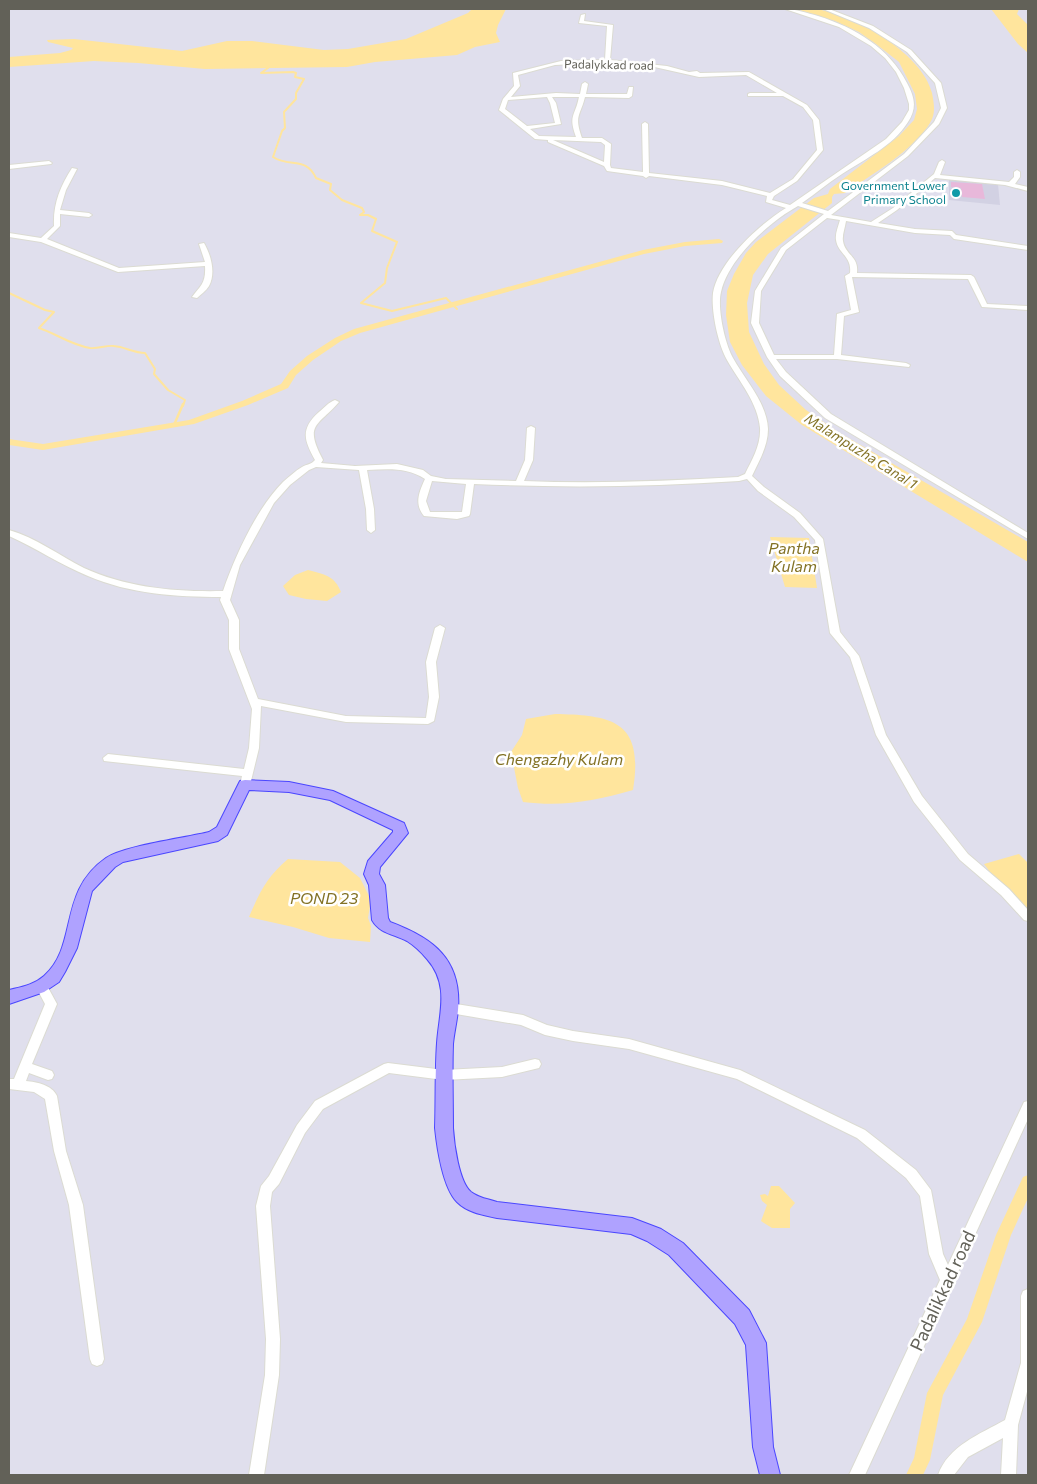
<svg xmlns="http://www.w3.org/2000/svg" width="1037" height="1484" font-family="Commissioner,sans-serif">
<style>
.education{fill:#d2d1e3}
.green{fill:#e8b8da}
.water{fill:#ffe59d}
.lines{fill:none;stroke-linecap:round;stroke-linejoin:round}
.stream-far1{stroke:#ffe59d;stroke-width:2}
.stream{stroke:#ffe59d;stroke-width:2.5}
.canal{fill:#ffe59d;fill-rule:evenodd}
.minor-casing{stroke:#dbdbd2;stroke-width:2}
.major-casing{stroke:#4a46ff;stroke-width:2}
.minor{fill:#fff;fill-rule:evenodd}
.major{fill:#afa2ff;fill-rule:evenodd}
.culture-dot{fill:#0f9aa8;stroke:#fff;stroke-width:2}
.labels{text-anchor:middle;stroke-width:5;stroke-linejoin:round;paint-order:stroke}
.far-street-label{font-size:12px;fill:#626158;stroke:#fff}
.far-culture-label{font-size:12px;fill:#0d838f;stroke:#fff;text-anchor:end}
.far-water-label{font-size:14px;font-style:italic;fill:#837225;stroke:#fff}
.water-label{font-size:16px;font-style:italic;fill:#837225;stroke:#fff}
.near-street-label{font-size:18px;fill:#626158;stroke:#fff}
</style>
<rect width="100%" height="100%" fill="#e0dfed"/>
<!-- education -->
<polygon class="education" points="949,180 998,184 1000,205 949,200"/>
<!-- green -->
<polygon class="green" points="951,182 982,184 985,199 962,197 961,188 951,187"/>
<!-- water -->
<g class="water">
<polygon points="472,9 506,9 498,25 496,33 500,42 475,47 457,55 375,62 347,67 205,69 138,63 94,61 9,67 9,57 60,53 71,50 73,48 48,42 47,40 74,39 182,51 227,41 252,41 324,50 348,49 406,39 468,13"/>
<path d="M796,9C802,9 809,8 815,9C854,14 922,53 932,93C934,104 936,113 930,123C913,151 872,174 845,193L834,194L832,197V203L768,254L753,275L747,303L749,332L764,364L779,385L806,410L838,432L1028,542V562L802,425L766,396L742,365L730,342L726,315L727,291L734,274L746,253L756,242L814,198L828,194L830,189L899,136L914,120L917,109L915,94L899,62L876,44L859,32L835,21Z"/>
<polygon points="991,9 1019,9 1017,14 1028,25 1028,53 1018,44"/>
<polygon points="770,537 809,538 817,588 785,587"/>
<path d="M308,570C324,574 335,576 341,592L327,601L306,599L289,595L283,586L295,575Z"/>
<path d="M555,714C614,715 644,722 633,790C594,801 564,807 523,802L518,788L511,752L522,735L526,719Z"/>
<polygon points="1019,854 1028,863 1028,911 997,881 984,864"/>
<path d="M288,859L340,862L360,878L371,900L368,918L371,926L370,942L329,938L293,927L249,917C260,891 267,877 288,859Z"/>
<polygon points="771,1186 779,1186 795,1203 790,1209 790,1228 772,1228 761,1221 767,1205 762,1201 760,1195 765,1194 768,1196"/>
</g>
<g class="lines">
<!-- stream-far1 -->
<g class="stream-far1">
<path d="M268,68L261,73L293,72L296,73L295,77L304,79L296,93V99L284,112L285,128L282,131L273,157C290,168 306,156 316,178L331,184L330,190L342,200L362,208L364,212L360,215H368L376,219L372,231L397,242L387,268L385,283L361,303L392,311L446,298L457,309"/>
<path d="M9,293L45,310L54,312L39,328C57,334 71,345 90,348C98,349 106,345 114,346C125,347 134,353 145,353L155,369L154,374L168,390L185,400L183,406"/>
</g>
<!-- stream -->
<polyline class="stream" points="174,425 183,404"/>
<!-- canal -->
<g class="canal">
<polygon points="719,239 723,241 722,243 685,246 644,254 360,333 341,341 313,360 296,375 288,388 248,405 194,424 43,450 9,445 9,439 43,444 189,420 242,401 281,384 290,371 307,356 335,338 354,329 643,250 685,242"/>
<polygon points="1028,1175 1028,1198 1011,1235 982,1322 943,1395 930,1460 923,1475 906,1475 914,1458 927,1393 967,1319 996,1235 1023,1177"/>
</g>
<defs>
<g id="minor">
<path d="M785,9C796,9 807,13 818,16C856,28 889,48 907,83C915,98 917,108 908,122C893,146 865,159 842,174C828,183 815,194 802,203L828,211L904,154L934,122L941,108L935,83L907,52L869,28L823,9H829L873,26L911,50L941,83L947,108L939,124L908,156L831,215L871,222L893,208L934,174L939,162L942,160L945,162L940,175L1009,182L1014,177V172L1017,170L1020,172V177L1015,184L1028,187V191L1005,185L935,178L897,210L878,223L915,229L952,231L956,235L1028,246V250L954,239L950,235L915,233L846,221C845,228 842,235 843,241C845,255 859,256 857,273L971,275L974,277L987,304L1028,306V310L982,307L968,279L852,277L859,312L844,316L841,355L906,363L910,365L909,367L837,359H776L786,372L831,414L1028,533V539L825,418L780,376L767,357L751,323L755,291L781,248L824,214L798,206C769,222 728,259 721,292C717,308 725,344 733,358C745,380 767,403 768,429C768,446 759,461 752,476L764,487L800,513L823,539L840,632L859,656L886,735L922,796L968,854L1009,889L1028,910V921L1024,920L1001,895L960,860L914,802L876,735L850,657L830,633L815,540L794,517L758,491L747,479L739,481C650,487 562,488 474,484L470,514L469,516L457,519L424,516C414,504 419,492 425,479C407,467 388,469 367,470L374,509L375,530L371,533L367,530L366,509L359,470L316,467L309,470L290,485L274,503L240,565L230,600L239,620V649L258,699L346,716L426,718L429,697L426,662L435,628L440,625L445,628L436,662L439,697L434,721L428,724L346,722L261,706L259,748L250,785L245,789L240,785L242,776L104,761L103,758L108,754L244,769L249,748L252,709L229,649V620L220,600L221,597C176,597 130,594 88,576C61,565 36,548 9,536V530C35,537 60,556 84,568C128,588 176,592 223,591C235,556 257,508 283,482C289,477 295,471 302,467C307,464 311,465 315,460C304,440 300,429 319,412C324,408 329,402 335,400L339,402C317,427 304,424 323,460L321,463L355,466L397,464L423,470L431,476L446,479L516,481L525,460L527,428L531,426L535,428L533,460L524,481C595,484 667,481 738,477L745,474C752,460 761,445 760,428C758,403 739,381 727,360C718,344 711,311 713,293C718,262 760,224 786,208L766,202L767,196L722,185L649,176L646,178L643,176L607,171L604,166L548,142V140L535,139L499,110L503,99L514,86L513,73L561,61L605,60L607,26L579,23L581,15L585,14L584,21L613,25L610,60L667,66L689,72L697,71L700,73L749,72L807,105L819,120L823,150L797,181L774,196L772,200L790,205L886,139L902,122L909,110V104L904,88L896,72L885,58L871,46L839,27ZM593,63L650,66L699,77L746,75L777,93H750L748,94V96H783L803,107L813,120L817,150L793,179L770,193L722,181L649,173L648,124L645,122L642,124L643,172L611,168L610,165L611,144L602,138H582C574,115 580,117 585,97L629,98L632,96L633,87H629L627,94H586L588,84L585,82L582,84L580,94L556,93L511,97L520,86L518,75L555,65ZM547,97L550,103L555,123L527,126L505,109L508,100ZM552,97H579C575,117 568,115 576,137L539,136L530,129L561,124L556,103ZM553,140L601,142L605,145L604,162ZM827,218L840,220C838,227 835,234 836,240C838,254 852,256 850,273L845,276L851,310L837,314L834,355H774L759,323L761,291L786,250ZM432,481L466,484L462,512H430L426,501Z"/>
<polygon points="49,161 52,163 51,164 9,169 9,165"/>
<path d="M72,168L77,169L66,190L60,210L89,213L92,215L89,217L60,214V226L47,239L119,268L205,262L199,244L204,243C211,255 216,273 209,286C206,291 201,294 197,298L192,297C201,285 206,283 205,266L118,272L41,242L9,237V233L41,238L54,226C53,204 60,187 72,168Z"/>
<path d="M41,980L45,982L57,1004L32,1064L52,1071L54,1075L52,1079L48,1080L29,1073L26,1081C37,1082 52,1085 57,1096L66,1151L83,1205L104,1359L102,1364L97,1366L92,1364L90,1359L69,1205L54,1151L45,1099L34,1092L9,1089V1079H14L45,1004L35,985L37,982Z"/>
<polygon points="450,1003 523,1015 547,1025 573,1031 629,1039 740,1070 865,1130 916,1170 931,1190 943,1254 948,1265 1024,1102 1028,1101 1028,1119 865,1475 849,1475 940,1280 929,1254 920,1196 906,1178 857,1138 737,1079 629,1049 573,1041 545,1035 521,1025 450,1013 446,1011 444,1008 446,1005"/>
<polygon points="535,1059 539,1060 541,1064 539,1068 502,1077 444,1080 389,1073 323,1109 305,1133 279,1184 272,1192 270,1206 280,1339 279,1375 264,1475 249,1475 265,1375 266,1339 256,1206 261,1186 269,1176 297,1125 315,1101 384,1064 388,1063 444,1070 502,1067"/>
<path d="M1028,1289V1388L1018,1425L1016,1475H1001L1003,1438L968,1457L954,1475H938C948,1446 980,1434 1005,1420L1021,1363V1296L1023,1291Z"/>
</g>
<path id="major" d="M245,780L289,782L333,791L404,823L408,833L380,867L379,874L385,885L388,918L390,922C433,938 462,959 458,1010C457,1021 454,1033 453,1044C452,1072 453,1100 453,1128C454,1144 459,1182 471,1192C479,1198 488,1199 497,1202L632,1218L661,1229L683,1243L749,1310L766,1343L773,1447L780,1475H760L753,1447L746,1345L735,1324L669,1255L647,1241L631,1234L497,1218C484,1215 468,1213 457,1202C443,1188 437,1148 435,1128C436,1100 435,1071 437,1043C439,1013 450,985 427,959C421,952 415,946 407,941C394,934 380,934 372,920L369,885L364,874L368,861L393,832V830L330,800L289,792L249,790L227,835L218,841L123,862L115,867L92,891L77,948L65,972L59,982L44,992L9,1004V990C21,987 34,985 44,976C79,945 57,892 106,858C123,846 185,838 209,832L217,827L240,781Z"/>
</defs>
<!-- minor casing -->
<use href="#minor" class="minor-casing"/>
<!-- major casing -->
<use href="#major" class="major-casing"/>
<!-- minor -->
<use href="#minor" class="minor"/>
<!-- major -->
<use href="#major" class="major"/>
</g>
<!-- markers -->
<circle class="culture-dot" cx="956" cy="193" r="5"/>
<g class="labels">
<!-- far-street labels -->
<g class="far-street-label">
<text transform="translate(609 65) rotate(1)" y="4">Padalykkad road</text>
</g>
<!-- far-culture labels -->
<g class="far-culture-label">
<text x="946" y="190">Government Lower<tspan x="946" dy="14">Primary School</tspan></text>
</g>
<!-- far-water labels -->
<g class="far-water-label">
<text transform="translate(861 451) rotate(32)" y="5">Malampuzha Canal 1</text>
</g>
<!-- water labels -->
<g class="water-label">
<text x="794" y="554">Pantha<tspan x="794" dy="18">Kulam</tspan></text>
<text x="559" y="765">Chengazhy Kulam</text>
<text x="324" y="904">POND 23</text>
</g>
<!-- near-street labels -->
<g class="near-street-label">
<text transform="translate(943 1291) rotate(-65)" y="6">Padalikkad road</text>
</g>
</g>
<!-- border -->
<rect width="1037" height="1484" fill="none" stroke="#626158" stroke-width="20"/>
</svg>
